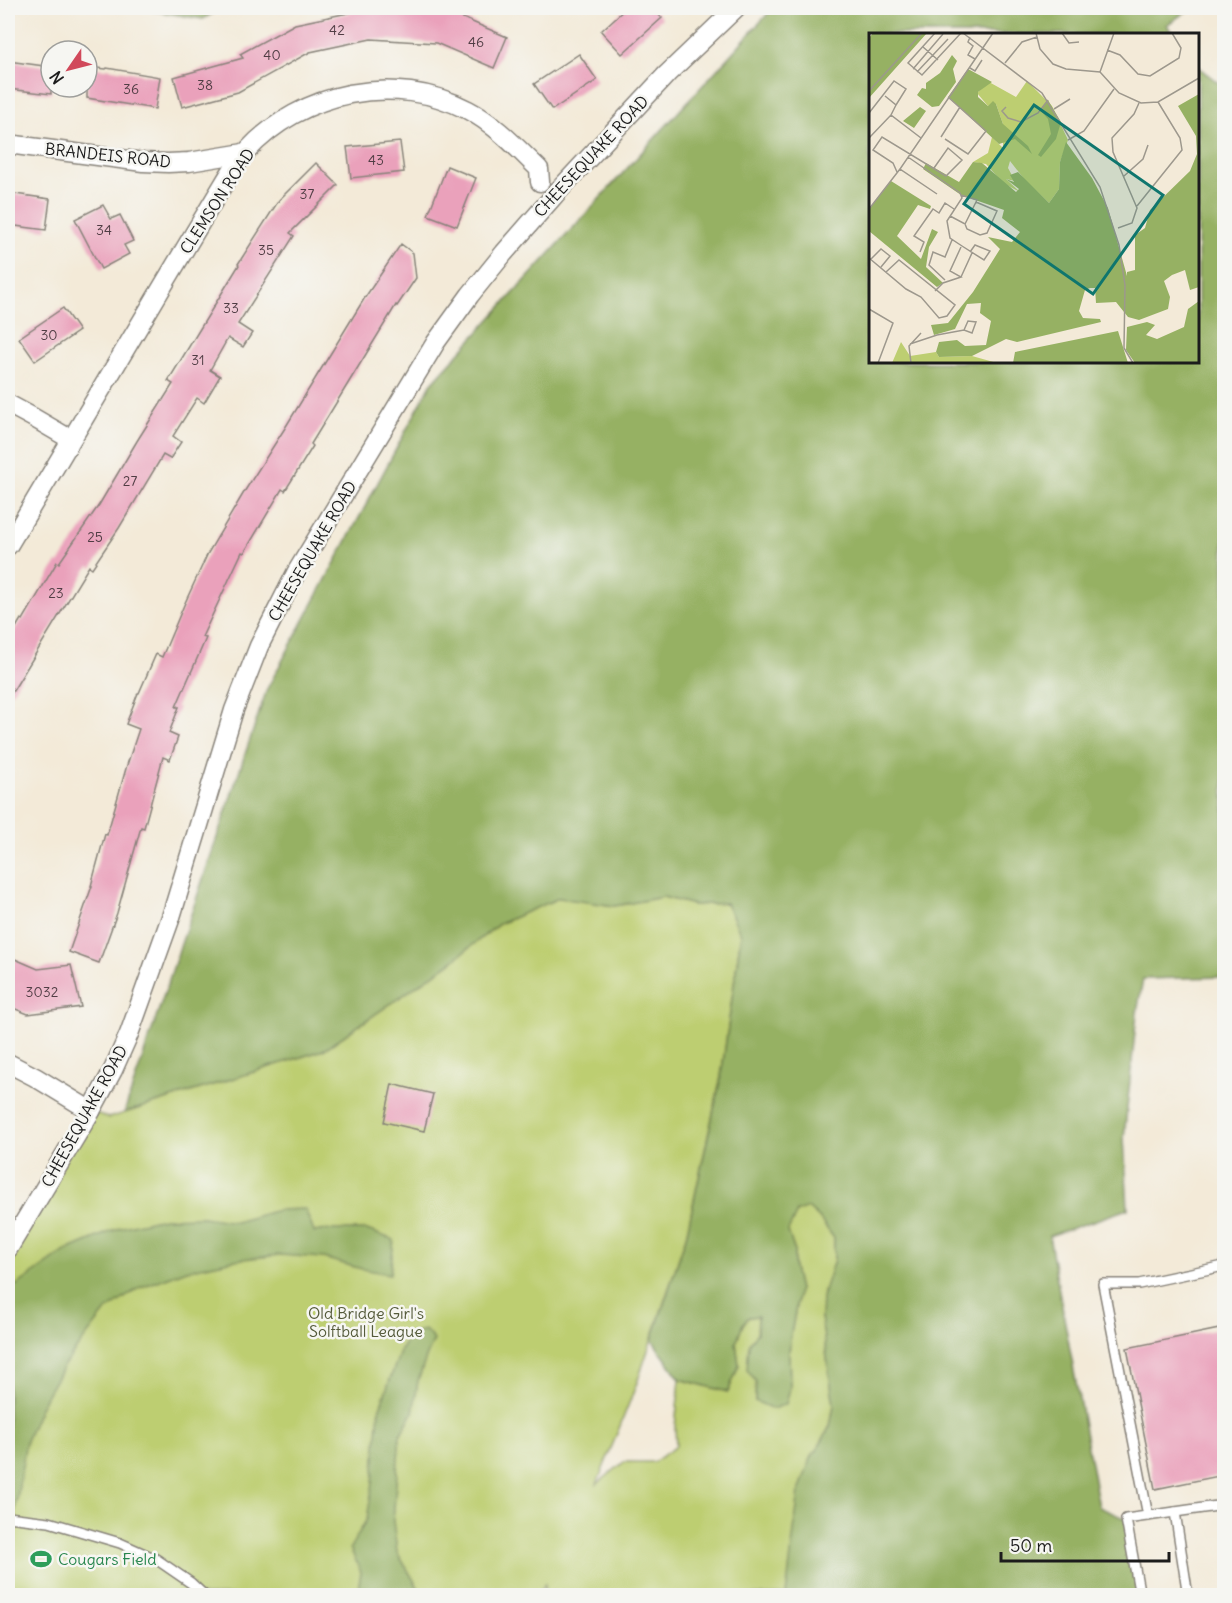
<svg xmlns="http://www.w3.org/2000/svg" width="1232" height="1603" font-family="Delius,sans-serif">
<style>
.green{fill:#bdce71;stroke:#6c7546;stroke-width:1.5}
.forest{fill:#96b163;stroke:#596640;stroke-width:1.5}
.building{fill:#eaa1bb}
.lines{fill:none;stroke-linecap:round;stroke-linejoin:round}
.service-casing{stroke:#88837a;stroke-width:12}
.minor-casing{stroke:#88837a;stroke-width:21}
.service{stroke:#fff;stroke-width:9}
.minor{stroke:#fff;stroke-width:18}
.labels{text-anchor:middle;stroke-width:5;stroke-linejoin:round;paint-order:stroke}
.number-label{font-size:14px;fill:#503d44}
.street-label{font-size:16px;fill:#1c1c1c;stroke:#f6f6f2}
.park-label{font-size:16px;fill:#545a3a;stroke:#f6f6f2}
.leisure-label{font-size:16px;fill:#27864d;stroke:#f6f6f2;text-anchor:start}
.inset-road{fill:none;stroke:#9d988d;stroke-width:1.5}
.view{fill:#0f766e;fill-opacity:0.15;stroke:#0f766e;stroke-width:3}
.inset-edge{fill:none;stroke:#1c1c1c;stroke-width:3}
</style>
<rect width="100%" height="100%" fill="#f6f6f2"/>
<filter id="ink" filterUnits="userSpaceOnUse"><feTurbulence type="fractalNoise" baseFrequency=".0167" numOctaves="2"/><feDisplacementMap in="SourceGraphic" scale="12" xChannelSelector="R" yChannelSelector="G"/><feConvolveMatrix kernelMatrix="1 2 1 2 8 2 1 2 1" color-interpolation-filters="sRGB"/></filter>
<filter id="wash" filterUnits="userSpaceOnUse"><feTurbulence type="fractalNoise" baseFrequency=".008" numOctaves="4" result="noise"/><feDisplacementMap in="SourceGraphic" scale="24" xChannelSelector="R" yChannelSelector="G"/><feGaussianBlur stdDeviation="1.35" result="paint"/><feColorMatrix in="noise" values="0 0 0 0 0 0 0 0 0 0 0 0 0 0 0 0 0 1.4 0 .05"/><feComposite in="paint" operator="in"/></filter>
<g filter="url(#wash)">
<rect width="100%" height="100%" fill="#f3ead8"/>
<!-- green -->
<polygon class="green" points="559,897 614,906 663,897 694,905 726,903 741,934 721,1077 686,1237 637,1383 597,1484 624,1462 654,1462 676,1446 675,1427 680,1379 728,1392 739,1365 736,1343 743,1324 749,1317 758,1316 755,1401 790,1388 789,1352 791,1334 799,1290 794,1268 794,1249 787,1231 797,1212 808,1208 819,1218 834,1238 834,1259 821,1317 834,1405 830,1426 821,1443 812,1456 786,1595 544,1595 545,1583 538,1596 8,1595 8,1249 91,1111 109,1118 323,1050 450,963 499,924"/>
<!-- forest -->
<g class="forest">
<polygon points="137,8 222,8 203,19"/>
<polygon points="773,8 1191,8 1167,25 1173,34 870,34 870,362 1198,362 1198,67 1224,87 1224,977 1143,979 1137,1013 1124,1138 1128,1209 1049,1236 1099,1507 1126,1519 1140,1595 786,1595 799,1491 812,1456 821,1443 830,1426 834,1405 821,1317 822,1297 834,1260 834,1238 819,1218 808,1208 797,1212 788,1231 794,1249 794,1268 799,1290 791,1334 789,1352 790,1388 786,1404 773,1409 755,1401 756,1382 747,1370 749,1343 757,1333 758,1316 749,1317 743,1324 736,1343 739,1365 728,1392 680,1379 652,1340 686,1237 721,1077 741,934 726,903 694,905 663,897 615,906 559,898 499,924 450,963 323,1050 124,1113 267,689 431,384"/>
<polygon points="305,1209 314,1232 327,1230 367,1230 394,1240 390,1274 362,1269 323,1258 280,1255 234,1260 187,1270 139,1288 106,1311 64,1365 43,1401 26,1441 14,1518 8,1517 8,1282 17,1285 67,1250 119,1228 163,1218 203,1217 236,1222 278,1210"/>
<polygon points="425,1330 434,1340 427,1355 418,1381 413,1413 400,1435 393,1521 397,1552 419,1589 428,1595 357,1595 361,1572 350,1548 367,1519 373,1482 379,1410 401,1349 411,1333"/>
</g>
<g id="blocks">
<!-- building -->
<g class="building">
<polygon points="372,8 449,12 507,37 494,68 436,43 371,39 310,52 238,92 182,107 174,77 243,58 240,54 295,24"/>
<polygon points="626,8 652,8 662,18 622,54 601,31"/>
<polygon points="579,54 597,80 552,110 534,84"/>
<polygon points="8,61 51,67 51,94 8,89"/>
<polygon points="87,67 106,69 107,68 160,77 155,109 87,98"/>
<polygon points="400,142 404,172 351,178 347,147"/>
<polygon points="316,163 338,185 290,233 294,236 238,324 252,333 243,347 228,338 210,370 220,376 204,403 197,398 173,436 181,442 170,459 163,455 119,528 92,568 89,566 8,699 8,641 21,619 23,620 57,562 59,563 99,505 137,441 173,384 168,381 239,265 238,264 279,200"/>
<polygon points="447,166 476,178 457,226 428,215"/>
<polygon points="8,193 50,199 46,230 8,225"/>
<polygon points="103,205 111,219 120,215 133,241 124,245 129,254 101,269 75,219"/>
<polygon points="401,244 413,253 416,278 397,306 396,305 311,444 313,446 285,491 282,489 244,553 242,552 202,637 206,638 176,707 179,707 169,733 178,737 170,760 163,757 144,828 141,827 117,913 99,963 69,952 92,886 91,886 105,834 107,835 127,765 139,729 126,724 138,693 139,693 156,654 162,657 184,605 208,553 246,489 285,428 364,299"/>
<polygon points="63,308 79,331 35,361 19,338"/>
<polygon points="15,959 38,969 71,965 81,1007 28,1014 8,1006 8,979"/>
<polygon points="392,1084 433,1094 424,1131 384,1122"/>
<polygon points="1224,1328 1224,1475 1155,1489 1127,1348"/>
</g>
</g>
</g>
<g filter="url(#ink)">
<use href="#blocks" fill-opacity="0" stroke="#88837a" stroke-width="1.5"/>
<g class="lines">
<defs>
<g id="service">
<polyline points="1175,1512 1188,1596"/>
<polyline points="1148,1516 1103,1284 1139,1284 1224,1266"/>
<polyline points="8,1517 49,1522 120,1543 156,1559 191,1583 205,1596"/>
<polyline points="1140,1596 1126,1519 1224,1505"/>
</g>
<g id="minor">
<polyline points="8,144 143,162 168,163 189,162 244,153"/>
<polyline points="8,404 34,418 70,439"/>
<path d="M8,546L220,190C228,177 236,162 246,152C301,91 395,72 468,110C495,124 517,148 539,169L540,182"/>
<polyline points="8,1063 35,1077 91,1111"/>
<polyline points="8,1249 91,1111 113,1070 129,1034 171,917 234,710 259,646 296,573 436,342 470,295 504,253 559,190 667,74 736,8"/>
</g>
</defs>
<!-- service casing -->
<use href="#service" class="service-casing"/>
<!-- minor casing -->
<use href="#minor" class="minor-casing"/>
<!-- service -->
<use href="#service" class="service"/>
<!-- minor -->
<use href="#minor" class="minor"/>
</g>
</g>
<!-- icons -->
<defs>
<symbol id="stadium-bare" viewBox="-9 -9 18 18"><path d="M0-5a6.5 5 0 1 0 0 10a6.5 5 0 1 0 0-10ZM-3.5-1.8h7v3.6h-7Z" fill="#2e9e5b" stroke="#f6f6f2" stroke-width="2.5" paint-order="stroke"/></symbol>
</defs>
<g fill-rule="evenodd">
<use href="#stadium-bare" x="26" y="1544" width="30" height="30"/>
</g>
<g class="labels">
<!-- number labels -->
<g class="number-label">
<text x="337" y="35">42</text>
<text x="476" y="47">46</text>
<text x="272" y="60">40</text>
<text x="205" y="90">38</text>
<text x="131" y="94">36</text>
<text x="376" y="165">43</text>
<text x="307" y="199">37</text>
<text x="104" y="235">34</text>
<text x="266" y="255">35</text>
<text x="231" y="313">33</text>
<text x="49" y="340">30</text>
<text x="198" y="365">31</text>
<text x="130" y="486">27</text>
<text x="95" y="542">25</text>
<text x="56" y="598">23</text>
<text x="42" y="997">3032</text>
</g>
<!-- street labels -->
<g class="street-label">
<text transform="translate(108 155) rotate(6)" y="6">BRANDEIS ROAD</text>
<text transform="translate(591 156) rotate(-47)" y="6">CHEESEQUAKE ROAD</text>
<text transform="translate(217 201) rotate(-57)" y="6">CLEMSON ROAD</text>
<text transform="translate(312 551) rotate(-60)" y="6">CHEESEQUAKE ROAD</text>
<text transform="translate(84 1116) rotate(-61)" y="6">CHEESEQUAKE ROAD</text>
</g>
<!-- park labels -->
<g class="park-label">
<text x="366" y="1319">Old Bridge Girl's<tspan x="366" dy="18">Solftball League</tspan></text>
</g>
<!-- leisure labels -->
<g class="leisure-label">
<text x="58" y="1565">Cougars Field</text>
</g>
</g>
<!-- overview -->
<g transform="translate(869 33)">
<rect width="330" height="330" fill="#f3ead8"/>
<path d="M158,48L183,73L199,107L191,129L190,156L180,170L156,147L141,128L139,135L146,148L137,146L151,159L134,150L117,131L104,129L119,120L123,104L134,115V91L127,71L119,73L108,60L120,49L147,64ZM32,309L41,323L67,319L70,324L103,323L128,330H23Z" fill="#bdce71"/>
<path d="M4,0H58L0,65V5ZM83,22L88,28L84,36L87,49L70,73L63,74L48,62L53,55L57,56V50L71,40ZM99,36L123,49L109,59V64L119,73L124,68L127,71L134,91L159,113L163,121L146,106L130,111L79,64ZM330,61V254L321,257L316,237L303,242L295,248L301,264L299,276L270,287L259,284L247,269L227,270L226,255H221L216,257L210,278L214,285L231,286L232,289L148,309L137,306L103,323L70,324L67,319L70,309L88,307L96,313L117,312L122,288L111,280L112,270L98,271L86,296L65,302L62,292L79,290L104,259L131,216L119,204L143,209L151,199L133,185L135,177L92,162L54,136L57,130L90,149L104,129L113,130L147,159L150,156L137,146L145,149L141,142L149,139L180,170L190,156L191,129L197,109L223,145L239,175L258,243V239L266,237V202L276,195L281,177L321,138L328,121L327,103L309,73ZM179,67L192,89L187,106L172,124L169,122L182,101L179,86L171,77ZM51,74L57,78L45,95L34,88ZM22,148L62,173L61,176L49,172L28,203L52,226L63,196L69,199L60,214L57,234L74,250L68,254L0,198V176ZM330,268V330H266L257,317L258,294L278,289L286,292L277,302L288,306L315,294L319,276ZM249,298L259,330H144L146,319Z" fill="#96b163"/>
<path class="inset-road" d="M66,0L39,30L53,42L92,0M94,0L173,60L231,154L250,212L256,252L255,315L264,330M167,0L171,16L184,31L197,36L231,39L250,60L272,70L289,69L330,45M193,0L200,10L210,9M101,4L99,9L104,13L99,22L106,26M54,14L69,27M238,17L251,22L269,41L281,43L310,25L312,15L303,0M136,30L153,9L168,4M101,35L106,38L113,27M44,36L74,1M48,39L79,6M231,39L245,0M0,58L53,0M16,63L27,72L22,82L52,105M137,74L133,78L139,85L152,89L169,80L179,67M185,76L201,66M0,80L25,48L37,56L27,72M72,104L91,74M0,105L22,82M76,106L99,121L117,98L79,64M199,107L215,98L245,56M39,124L91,160L93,165L78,188L81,205L93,213L115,227L121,218L106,212L101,219M28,139L24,130L4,117L13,104L77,143L93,127L79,115L65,135M255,143L274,126L279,112M68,161L31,136L124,0M268,173L313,117L311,105L289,69M0,176L31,136M81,183L96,191L108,167L92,162M96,191L98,196L111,202L118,200L128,178L107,169M249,195L263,190L268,175L244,119L243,105L265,81L270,70M51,219L55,209L45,203L64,176L70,180L76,170L85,176M0,225L37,256L52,264L70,285L78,283L86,272L30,227L17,239M2,226L12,216L21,223L12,234M92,244L103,220M76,247L60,232L64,219L76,224L83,207M66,258L74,250L92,244L81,238L92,214M0,276L24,290L9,330M41,311L68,302L95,297L103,300L107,289L99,288L95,297M42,330L40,313L52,300"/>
<path class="view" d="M165,72L294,162L224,261L95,171Z"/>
<rect width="330" height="330" class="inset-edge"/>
</g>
<!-- margin -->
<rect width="1232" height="1603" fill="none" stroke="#f6f6f2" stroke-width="30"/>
<!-- north arrow -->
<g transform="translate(69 69) rotate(235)"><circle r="28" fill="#f6f6f2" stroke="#9f9f9c" stroke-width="1.5"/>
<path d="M0-4.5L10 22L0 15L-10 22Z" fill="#d1495b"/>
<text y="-9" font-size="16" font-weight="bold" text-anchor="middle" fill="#1c1c1c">N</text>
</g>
<!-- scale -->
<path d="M1001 1552v9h168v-9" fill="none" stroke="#1c1c1c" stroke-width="3"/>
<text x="1010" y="1552" font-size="18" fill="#1c1c1c" stroke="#f6f6f2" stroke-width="4.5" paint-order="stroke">50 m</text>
</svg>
